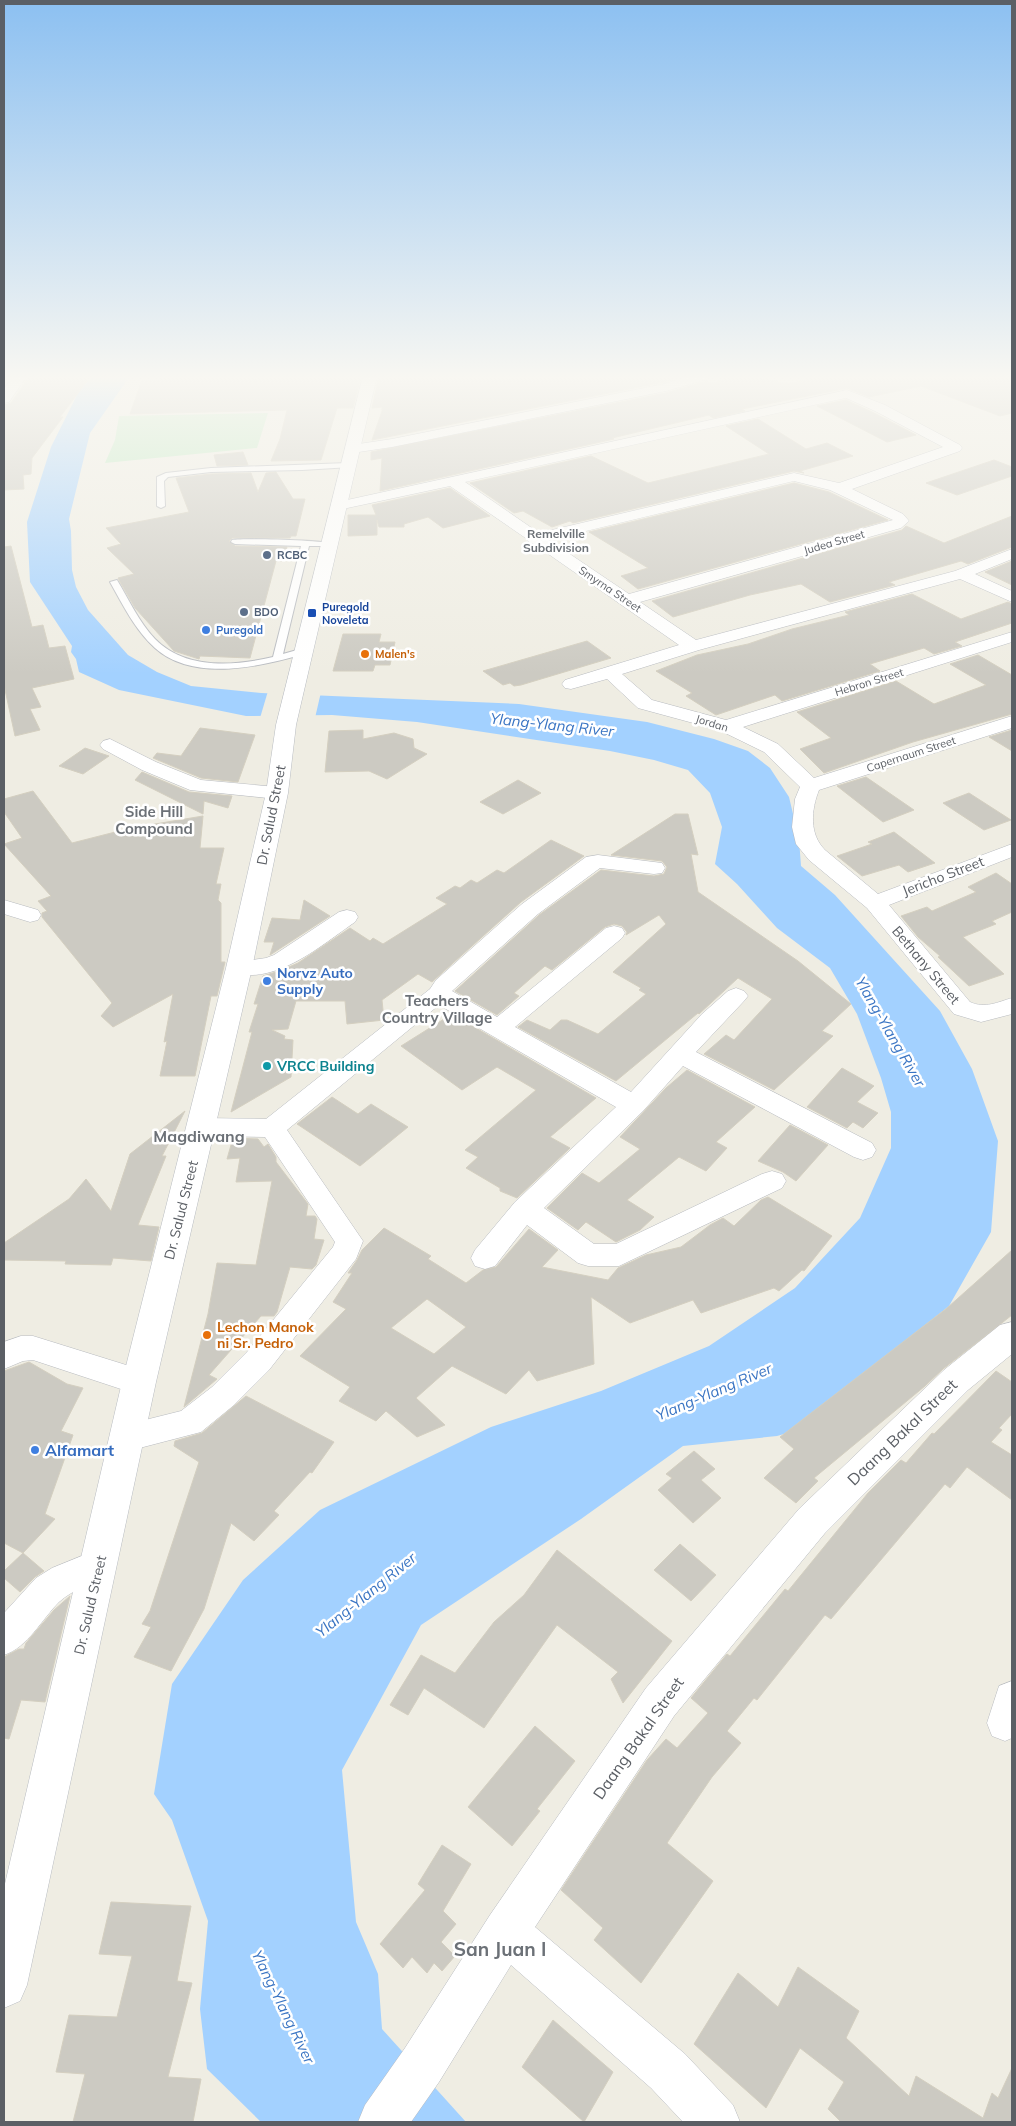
<svg xmlns="http://www.w3.org/2000/svg" width="1016" height="2126" font-family="Mulish,sans-serif">
<style>
.green{fill:#bde9c0}
.water{fill:#a3d1ff}
.pier{fill:#efede3}
.building{fill:#cccac2;stroke:#d4cfc0;fill-rule:evenodd}
.lines{fill:none;stroke-linecap:round;stroke-linejoin:round}
.service-casing{stroke:#b8bbc0;stroke-width:2}
.minor-casing{stroke:#b8bbc0;stroke-width:1}
.tertiary-casing{stroke:#b8bbc0;stroke-width:1}
.secondary-casing{stroke:#b8bcc2;stroke-width:1}
.service{fill:#fff;fill-rule:evenodd}
.minor{fill:#fff;fill-rule:evenodd}
.tertiary{fill:#fff;fill-rule:evenodd}
.secondary{fill:#fff;fill-rule:evenodd}
.service-dot{fill:#5c6f8a;stroke:#fff;stroke-width:2}
.transit-dot{fill:#1a4fb4;stroke:#fff;stroke-width:2}
.shop-dot{fill:#3f7fe0;stroke:#fff;stroke-width:2}
.food-dot{fill:#e8710a;stroke:#fff;stroke-width:2}
.culture-dot{fill:#0f9aa8;stroke:#fff;stroke-width:2}
.labels{text-anchor:middle;stroke-width:5;stroke-linejoin:round;paint-order:stroke}
.far-street-label{font-size:11px;fill:#5b5f65;stroke:#fff}
.far-service-label{font-size:11px;font-weight:bold;fill:#4e5e75;stroke:#fff;text-anchor:start}
.far-transit-label{font-size:11px;font-weight:bold;fill:#164399;stroke:#fff;text-anchor:start}
.far-shop-label{font-size:11px;font-weight:bold;fill:#366cbe;stroke:#fff;text-anchor:start}
.far-food-label{font-size:11px;font-weight:bold;fill:#c56008;stroke:#fff;text-anchor:start}
.far-neighbourhood-label{font-size:12px;font-weight:bold;fill:#6c7177;stroke:#fff}
.street-label{font-size:14px;fill:#5b5f65;stroke:#fff}
.shop-label{font-size:14px;font-weight:bold;fill:#366cbe;stroke:#fff;text-anchor:start}
.culture-label{font-size:14px;font-weight:bold;fill:#0d838f;stroke:#fff;text-anchor:start}
.food-label{font-size:14px;font-weight:bold;fill:#c56008;stroke:#fff;text-anchor:start}
.water-label{font-size:15px;font-style:italic;fill:#3974c3;stroke:#fff}
.neighbourhood-label{font-size:15px;font-weight:bold;fill:#6c7177;stroke:#fff}
.quarter-label{font-size:16px;font-weight:bold;fill:#6c7177;stroke:#fff}
.near-street-label{font-size:16px;fill:#5b5f65;stroke:#fff}
.near-shop-label{font-size:16px;font-weight:bold;fill:#366cbe;stroke:#fff;text-anchor:start}
.near-quarter-label{font-size:19px;font-weight:bold;fill:#6c7177;stroke:#fff}
</style>
<rect width="100%" height="100%" fill="#efede3"/>
<!-- green -->
<polygon class="green" points="268,413 257,448 105,463 115,440 119,416"/>
<!-- water -->
<polygon class="water" points="95,376 130,376 90,433 69,519 71,531 72,570 76,587 88,610 128,655 157,672 191,686 261,693 519,704 647,722 714,739 748,751 770,768 789,797 799,839 801,866 835,895 940,1011 972,1069 998,1141 991,1232 949,1306 791,1432 777,1436 683,1446 581,1519 421,1625 342,1770 356,1922 378,1974 382,2029 466,2122 261,2122 207,2069 200,2009 208,1921 172,1820 154,1794 172,1684 243,1580 320,1510 491,1427 601,1391 709,1346 795,1288 860,1218 891,1148 891,1112 881,1078 857,1014 830,968 777,928 737,884 715,864 722,827 710,793 688,770 654,760 610,751 417,722 332,715 246,716 119,690 79,672 76,659 71,652 72,646 30,582 27,522 51,447 81,387"/>
<!-- pier -->
<polygon class="pier" points="268,691 321,692 315,718 260,718"/>
<!-- building -->
<g class="building">
<polygon points="91,376 60,417 63,417 32,458 31,474 23,475 24,489 4,490 4,405 11,403 29,377"/>
<polygon points="161,376 361,376 353,408 337,408 321,460 271,461 280,439 287,410 130,414 142,380 159,380"/>
<polygon points="379,376 679,376 679,377 664,382 372,440 382,411 382,407 372,408"/>
<polygon points="730,376 757,376 787,384 823,376 1012,376 1012,413 1000,416 921,386 869,397 847,388 742,409 745,411 713,418 709,415 612,438 614,439 380,491 382,458 371,460 371,452 666,393 707,381 713,384"/>
<polygon points="846,400 874,413 916,435 887,442 817,406"/>
<polygon points="758,419 806,449 827,443 853,456 800,471 804,473 794,471 573,523 570,521 552,527 523,511 514,513 470,483 591,456 648,483 769,454 726,426"/>
<polygon points="243,452 248,465 217,466 214,455"/>
<polygon points="994,460 1012,467 1012,476 957,495 926,483"/>
<polygon points="276,472 293,499 305,499 296,536 291,536 290,538 232,538 229,541 235,546 287,547 282,561 276,561 250,658 200,656 199,659 174,651 135,608 120,582 118,578 134,574 107,548 121,544 106,528 189,512 176,478 211,474 251,473 258,492 266,473"/>
<polygon points="794,483 829,492 888,520 638,589 621,576 648,568 589,532"/>
<polygon points="450,488 490,516 443,528 428,517 404,524 404,527 379,527 377,520 377,535 348,536 348,515 376,515 372,505"/>
<polygon points="1012,516 1012,547 968,564 961,561 889,582 895,585 830,602 801,584 750,595 673,617 652,601 902,530 906,526 944,543"/>
<polygon points="11,546 32,627 43,625 49,648 65,646 74,679 32,688 41,707 30,709 40,730 15,736 4,685 4,547"/>
<polygon points="1012,561 1012,585 985,572"/>
<polygon points="912,594 961,619 1008,602 1012,604 1012,623 955,642 962,646 934,654 924,648 870,664 880,671 782,701 775,695 716,715 686,696 692,693 656,671 697,655 748,644 792,629 849,615 845,612"/>
<polygon points="343,634 381,634 379,642 395,642 390,665 375,665 373,671 333,671"/>
<polygon points="587,641 611,658 521,685 514,686 510,683 503,685 483,671"/>
<polygon points="978,655 1012,675 1012,714 913,742 824,773 800,749 831,738 797,712 896,681 934,704 986,685 950,664"/>
<polygon points="200,728 255,735 238,782 201,778 153,758 157,753 181,756"/>
<polygon points="363,730 363,739 394,733 413,739 414,748 427,754 387,779 369,771 325,772 329,731"/>
<polygon points="1012,730 1012,751 989,737"/>
<polygon points="85,748 109,756 83,774 59,766"/>
<polygon points="142,772 189,792 232,796 228,808 204,801 203,814 135,780"/>
<polygon points="866,777 914,810 883,822 837,786"/>
<polygon points="518,780 541,793 503,814 480,802"/>
<polygon points="33,791 72,843 131,828 203,816 200,848 224,848 216,884 221,884 218,900 221,903 221,962 225,962 217,996 211,996 195,1076 160,1076 167,1041 164,1042 173,994 113,1027 101,1016 112,1003 42,917 42,913 47,911 38,901 51,896 4,844 22,838 4,812 4,799"/>
<polygon points="969,793 1011,820 984,830 943,803"/>
<polygon points="675,814 688,814 698,855 691,854 698,892 798,961 851,1004 822,1031 833,1036 774,1090 704,1054 726,1035 734,1040 772,999 738,978 699,1014 698,1013 616,1081 518,1027 527,1020 550,1030 561,1020 567,1020 598,1034 646,994 639,990 641,988 613,972 666,924 659,915 626,935 627,932 622,926 614,924 605,927 552,970 545,966 514,993 519,996 497,1015 455,991 539,915 601,870 654,876 664,874 667,867 662,861 611,855"/>
<polygon points="894,832 935,863 908,872 899,865 862,876 837,856 872,844 868,842"/>
<polygon points="551,840 584,856 521,902 432,982 418,974 382,1000 384,1020 347,1024 345,1001 296,1001 288,1029 272,1030 285,1036 284,1039 293,1040 291,1077 231,1112 252,1032 249,1032 258,1004 254,1004 263,976 282,970 298,963 350,928 370,941 373,938 383,944 447,904 436,898 455,886 460,888 471,880 477,883 497,870 504,873"/>
<polygon points="996,873 1012,884 1012,912 992,921 996,924 963,937 1004,974 969,986 938,957 940,956 918,937 901,916 927,907 932,911 976,892 968,887"/>
<polygon points="304,900 330,916 270,955 274,942 264,942 272,918 300,920"/>
<polygon points="452,1014 596,1098 550,1137 570,1148 517,1198 500,1191 500,1188 466,1168 478,1157 465,1150 536,1090 497,1067 462,1090 401,1046"/>
<polygon points="842,1068 874,1086 857,1102 878,1113 863,1128 853,1122 847,1128 807,1107"/>
<polygon points="687,1070 755,1107 716,1142 727,1148 706,1171 679,1157 627,1200 654,1217 640,1230 616,1242 586,1222 578,1230 547,1208 582,1173 599,1183 640,1149 620,1137 666,1088"/>
<polygon points="332,1097 358,1114 371,1104 408,1127 360,1166 297,1124"/>
<polygon points="185,1111 162,1156 166,1156 138,1225 159,1227 151,1261 113,1258 111,1265 65,1264 66,1261 4,1260 4,1243 69,1199 86,1179 111,1211 130,1154"/>
<polygon points="790,1125 828,1145 796,1181 783,1172 758,1161"/>
<polygon points="233,1138 258,1139 264,1147 268,1144 276,1157 276,1162 308,1204 306,1216 315,1216 317,1219 314,1239 324,1240 316,1265 312,1269 290,1267 277,1312 274,1316 261,1316 209,1375 217,1379 184,1407 208,1314 217,1263 256,1265 272,1181 236,1182 240,1158 227,1159"/>
<path d="M768,1197L832,1236L804,1271L802,1270L779,1291L774,1288L701,1313L693,1300L630,1323L591,1297L594,1364L537,1381L529,1370L506,1394L452,1366L416,1398L445,1425L417,1437L386,1411L376,1421L339,1401L350,1387L300,1356L346,1309L333,1302L352,1273H348L357,1260L362,1250L384,1228L431,1256L428,1259L466,1283L483,1270L496,1267L529,1229L558,1250L542,1267L608,1280L618,1268L646,1255L681,1247L710,1225L723,1218L734,1226L761,1200ZM427,1299L466,1327L434,1354L391,1328Z"/>
<polygon points="1012,1250 1012,1315 943,1369 925,1386 814,1478 818,1481 796,1503 764,1478 794,1449 780,1437 947,1308"/>
<polygon points="29,1362 67,1384 83,1388 61,1431 73,1435 45,1514 55,1519 23,1553 4,1543 4,1371"/>
<polygon points="996,1371 1012,1382 1012,1414 999,1428 1002,1430 991,1442 1012,1455 1012,1500 967,1467 950,1488 945,1484 831,1619 825,1615 757,1700 754,1698 727,1731 741,1743 712,1777 667,1843 713,1881 641,1983 594,1940 603,1928 561,1890 647,1760 666,1739 677,1748 708,1713 691,1698 727,1654 730,1656 785,1589 788,1591 868,1493 901,1460 906,1463 932,1433 934,1434"/>
<polygon points="246,1396 334,1442 312,1473 310,1472 274,1511 279,1515 254,1541 231,1523 204,1609 171,1671 134,1657 151,1627 142,1624 150,1611 199,1462 174,1446 175,1441 202,1433"/>
<polygon points="694,1451 715,1469 701,1480 721,1498 693,1523 658,1490 672,1478 666,1474"/>
<polygon points="680,1544 716,1575 691,1601 654,1570"/>
<polygon points="557,1550 672,1641 623,1703 611,1679 618,1672 557,1625 484,1728 424,1688 408,1715 390,1705 421,1655 455,1673 494,1622 524,1595"/>
<polygon points="23,1553 44,1571 35,1577 20,1592 4,1578 4,1571"/>
<polygon points="70,1596 45,1702 21,1700 9,1739 4,1738 4,1657 19,1649 24,1649 26,1643 54,1610"/>
<polygon points="535,1726 575,1761 537,1809 540,1811 512,1846 468,1807"/>
<polygon points="442,1845 471,1864 443,1911 456,1924 441,1942 455,1956 442,1971 434,1963 427,1973 412,1957 403,1968 380,1944 425,1890 418,1884"/>
<polygon points="111,1902 191,1906 177,1981 192,1983 168,2077 201,2079 193,2122 73,2122 85,2074 56,2072 69,2015 117,2017 132,1956 99,1954"/>
<polygon points="798,1967 859,2011 846,2038 909,2096 916,2076 983,2118 992,2093 998,2098 1012,2068 1012,2122 841,2122 828,2109 844,2082 800,2048 766,2108 694,2044 738,1973 778,2007"/>
<polygon points="553,2020 613,2072 584,2122 522,2067"/>
</g>
<g class="lines">
<defs>
<g id="service">
<polygon points="348,463 351,463 351,467 302,470 211,472 168,477 164,481 165,506 161,508 157,506 157,477 166,473 211,468"/>
<path d="M232,540C244,538 325,540 332,544L328,546H309L283,654L304,648L307,649V653C263,666 194,683 155,648C135,630 123,605 110,582L117,580C129,600 139,622 155,639C185,670 235,666 273,657L301,546L235,544L231,542Z"/>
</g>
<g id="minor">
<polygon points="689,376 710,376 708,379 666,391 392,447 352,453 345,449 352,445 392,439 664,384"/>
<path d="M847,390L885,405L960,445L962,448L960,451L852,489L903,514L909,521L901,528L640,602L696,640L955,571L1012,549V559L975,574L1012,591V602L960,579L699,650L622,674L652,700L726,720L1012,632V642L743,727L778,744L814,778L1012,716V728L819,790C811,810 809,834 825,850L878,894L1012,844V857L889,905L970,1002C985,1009 998,1002 1012,998V1014L981,1022L954,1014L867,908L809,860L796,844L792,827L795,799L800,787L764,752L719,730L638,708L607,679L571,689L565,688L562,684L565,680L679,645L534,544L529,542L527,539L450,486L338,510L333,509L331,506L333,503L338,502ZM846,398L875,411L943,447L839,483L794,473L539,533L465,482ZM794,481L830,490L893,520L629,594L549,540Z"/>
<polygon points="110,739 156,762 201,780 277,787 284,789 287,793 284,797 277,799 190,790 142,770 103,749 100,745 103,741"/>
<polygon points="598,855 662,863 665,868 662,873 654,874 600,868 538,914 452,991 497,1017 606,928 614,926 622,928 625,933 622,938 515,1027 631,1092 702,1014 728,991 736,988 744,991 748,996 744,1001 696,1052 872,1143 876,1150 872,1157 863,1160 854,1157 683,1066 643,1111 544,1208 594,1244 616,1244 762,1174 772,1171 782,1174 786,1181 782,1188 619,1266 588,1266 578,1263 527,1225 495,1266 485,1269 475,1266 471,1258 475,1250 515,1202 616,1107 439,1005 287,1130 363,1241 356,1259 269,1370 234,1405 201,1432 128,1451 117,1447 112,1437 117,1427 181,1411 212,1387 247,1352 333,1247 335,1242 265,1137 201,1136 192,1134 188,1127 192,1120 201,1118 266,1119 430,989 436,980 522,904 586,857"/>
<polygon points="4,900 38,910 41,915 38,920 30,922 4,914"/>
<path d="M347,910L355,912L358,917L355,922C320,946 277,985 231,973L227,968L231,963L266,958L274,955L339,912Z"/>
<polygon points="21,1336 33,1336 139,1369 150,1373 154,1382 150,1391 139,1395 33,1360 23,1361 4,1369 4,1342"/>
<path d="M99,1549L111,1554L116,1565L111,1576C93,1583 73,1589 59,1602C41,1620 28,1647 4,1655V1613L36,1578L52,1568Z"/>
<polygon points="1012,1681 1012,1738 1005,1741 992,1736 987,1723 999,1686"/>
</g>
<polygon id="tertiary" points="1012,1322 1012,1354 968,1390 825,1533 674,1716 535,1927 685,2054 733,2105 740,2122 683,2122 651,2088 511,1965 439,2082 411,2122 358,2122 365,2105 405,2048 490,1915 646,1688 799,1509 944,1370 1000,1325"/>
<g id="secondary">
<polygon points="13,376 27,376 9,402 4,403 4,389"/>
<polygon points="363,376 377,376 296,725 288,793 252,968 156,1382 27,1985 20,2001 4,2008 4,1888 122,1382 226,968 266,793 276,725"/>
</g>
</defs>
<!-- service casing -->
<use href="#service" class="service-casing"/>
<!-- minor casing -->
<use href="#minor" class="minor-casing"/>
<!-- tertiary casing -->
<use href="#tertiary" class="tertiary-casing"/>
<!-- secondary casing -->
<use href="#secondary" class="secondary-casing"/>
<!-- service -->
<use href="#service" class="service"/>
<!-- minor -->
<use href="#minor" class="minor"/>
<!-- tertiary -->
<use href="#tertiary" class="tertiary"/>
<!-- secondary -->
<use href="#secondary" class="secondary"/>
</g>
<!-- sky -->
<linearGradient id="sky" x2="0" y2="1"><stop stop-color="#8cc0f1"/><stop offset="0.56" stop-color="#f8f7f2"/><stop offset="1" stop-color="#f8f7f2" stop-opacity="0"/></linearGradient>
<rect width="1016" height="674" fill="url(#sky)"/>
<!-- markers -->
<g class="service-dot">
<circle cx="267" cy="555" r="5"/>
<circle cx="244" cy="612" r="5"/>
</g>
<rect class="transit-dot" x="307" y="608" width="10" height="10" rx="2.5"/>
<g class="shop-dot">
<circle cx="206" cy="630" r="5"/>
<circle cx="267" cy="981" r="5"/>
<circle cx="35" cy="1450" r="5"/>
</g>
<g class="food-dot">
<circle cx="365" cy="654" r="5"/>
<circle cx="207" cy="1335" r="5"/>
</g>
<circle class="culture-dot" cx="267" cy="1066" r="5"/>
<g class="labels">
<!-- far-street labels -->
<g class="far-street-label">
<text transform="translate(834 542) rotate(-16)" y="4">Judea Street</text>
<text transform="translate(610 589) rotate(34)" y="4">Smyrna Street</text>
<text transform="translate(869 682) rotate(-17)" y="4">Hebron Street</text>
<text transform="translate(712 723) rotate(17)" y="4">Jordan</text>
<text transform="translate(911 754) rotate(-18)" y="4">Capernaum Street</text>
</g>
<!-- far-service labels -->
<g class="far-service-label">
<text x="277" y="559">RCBC</text>
<text x="254" y="616">BDO</text>
</g>
<!-- far-transit labels -->
<g class="far-transit-label">
<text x="322" y="611">Puregold<tspan x="322" dy="13">Noveleta</tspan></text>
</g>
<!-- far-shop labels -->
<g class="far-shop-label">
<text x="216" y="634">Puregold</text>
</g>
<!-- far-food labels -->
<g class="far-food-label">
<text x="375" y="658">Malen's</text>
</g>
<!-- far-neighbourhood labels -->
<g class="far-neighbourhood-label">
<text x="556" y="538">Remelville<tspan x="556" dy="14">Subdivision</tspan></text>
</g>
<!-- street labels -->
<g class="street-label">
<text transform="translate(271 815) rotate(-79)" y="5">Dr. Salud Street</text>
<text transform="translate(943 876) rotate(-21)" y="5">Jericho Street</text>
<text transform="translate(926 965) rotate(50)" y="5">Bethany Street</text>
<text transform="translate(181 1210) rotate(-76)" y="5">Dr. Salud Street</text>
<text transform="translate(90 1605) rotate(-77)" y="5">Dr. Salud Street</text>
</g>
<!-- shop labels -->
<g class="shop-label">
<text x="277" y="978">Norvz Auto<tspan x="277" dy="16">Supply</tspan></text>
</g>
<!-- culture labels -->
<g class="culture-label">
<text x="277" y="1071">VRCC Building</text>
</g>
<!-- food labels -->
<g class="food-label">
<text x="217" y="1332">Lechon Manok<tspan x="217" dy="16">ni Sr. Pedro</tspan></text>
</g>
<!-- water labels -->
<g class="water-label">
<text transform="translate(552 725) rotate(6)" y="5">Ylang-Ylang River</text>
<text transform="translate(890 1032) rotate(60)" y="5">Ylang-Ylang River</text>
<text transform="translate(714 1392) rotate(-23)" y="5">Ylang-Ylang River</text>
<text transform="translate(366 1595) rotate(-39)" y="5">Ylang-Ylang River</text>
<text transform="translate(283 2007) rotate(64)" y="5">Ylang-Ylang River</text>
</g>
<!-- neighbourhood labels -->
<g class="neighbourhood-label">
<text x="154" y="817">Side Hill<tspan x="154" dy="17">Compound</tspan></text>
<text x="437" y="1006">Teachers<tspan x="437" dy="17">Country Village</tspan></text>
</g>
<!-- quarter labels -->
<g class="quarter-label">
<text x="199" y="1142">Magdiwang</text>
</g>
<!-- near-street labels -->
<g class="near-street-label">
<text transform="translate(902 1432) rotate(-44)" y="6">Daang Bakal Street</text>
<text transform="translate(638 1738) rotate(-55)" y="6">Daang Bakal Street</text>
</g>
<!-- near-shop labels -->
<g class="near-shop-label">
<text x="45" y="1456">Alfamart</text>
</g>
<!-- near-quarter labels -->
<g class="near-quarter-label">
<text x="500" y="1956">San Juan I</text>
</g>
</g>
<!-- border -->
<rect width="1016" height="2126" fill="none" stroke="#5b5f65" stroke-width="10"/>
</svg>
